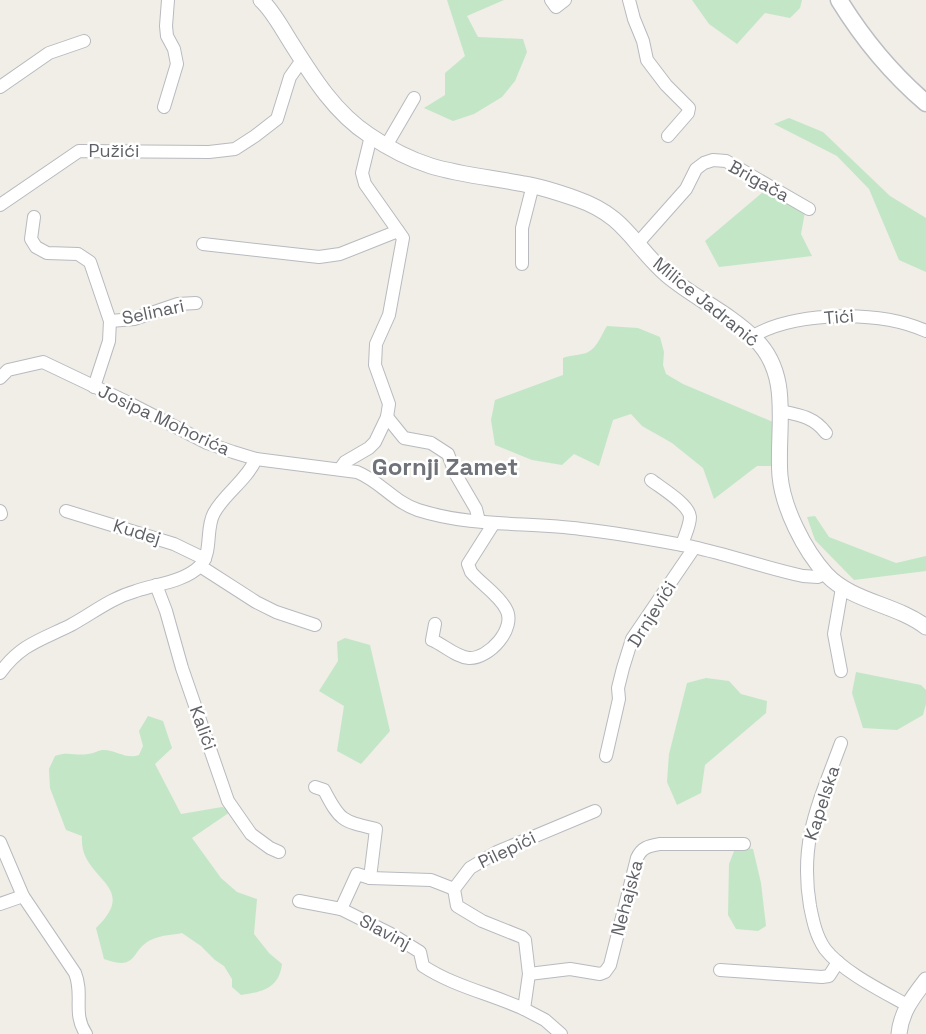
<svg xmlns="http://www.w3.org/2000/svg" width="926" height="1034" font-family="'Space Grotesk',sans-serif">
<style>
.green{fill:#c3e6c7}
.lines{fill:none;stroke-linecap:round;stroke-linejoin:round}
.minor-casing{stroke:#b8babf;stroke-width:14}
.tertiary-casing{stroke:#b8babf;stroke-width:17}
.secondary-casing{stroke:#bbbdc3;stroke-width:19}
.minor{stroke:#fff;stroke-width:12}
.tertiary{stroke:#fff;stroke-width:15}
.secondary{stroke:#fff;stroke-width:16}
.labels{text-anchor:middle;stroke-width:5;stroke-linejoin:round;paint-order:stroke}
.street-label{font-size:18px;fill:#5e6066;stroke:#fff}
.district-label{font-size:24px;font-weight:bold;fill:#6f7278;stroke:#fff}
</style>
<rect width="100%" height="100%" fill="#f0eee6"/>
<!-- green -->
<g class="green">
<polygon points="447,0 504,0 467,16 478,37 523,39 527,52 515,81 502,97 474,114 453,121 424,108 445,95 445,73 465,56"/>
<polygon points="692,0 802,0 800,8 790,18 765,13 737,44 709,24"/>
<polygon points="789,118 823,132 890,196 926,218 926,272 899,260 869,189 837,156 774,124"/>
<polygon points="763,192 805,212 801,234 812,256 719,267 705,241"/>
<path d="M607,326L638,328L660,337L664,352L663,365L666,374L683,384L773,422L772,466H757L714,499L703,468L672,443L642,426L631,414L613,420L599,466L574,454L562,465L532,460L495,445L491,420L495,400L563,375V358C570,355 575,356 582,354C596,352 600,337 607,326Z"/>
<polygon points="815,516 829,537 896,563 926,556 926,571 854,580 815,540 807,517"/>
<polygon points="345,638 370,645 390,731 361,764 337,751 344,706 319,691 338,661 337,642"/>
<polygon points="856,672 921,685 926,690 926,704 923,715 897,730 863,728 852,693"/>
<polygon points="706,678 729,681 741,694 767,701 766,713 705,765 701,793 677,805 667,782 669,754 687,683"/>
<path d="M148,716L163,721L172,748L155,764L181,814L222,807L233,810L192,838L221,878L237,892L257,899L254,934L269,953L282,964C279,988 263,992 241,995L232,987V979L224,966L215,960L201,946L182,933C173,935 162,935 153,939C129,949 140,972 104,959L96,928C142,884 78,880 82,836L66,830L50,788L49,769L55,756C68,751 75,756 88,754C92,754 97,751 102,750C115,749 126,760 139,755L143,746L139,731Z"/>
<polygon points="736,846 753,849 761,883 766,926 758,931 736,929 728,915 729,864"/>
</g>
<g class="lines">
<defs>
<g id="minor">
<polyline points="551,0 556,7 565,0"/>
<polyline points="629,0 634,19 643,41 647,60 666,85 689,108 688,113 668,136"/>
<polyline points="0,87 49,53 84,41"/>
<polyline points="164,107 177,64 174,49 167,36 166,26 168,0"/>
<polyline points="386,146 414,98"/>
<polyline points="0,205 79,151 209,152 235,149 255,136 277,119 290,77 302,60"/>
<polyline points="34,217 31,239 36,247 47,253 78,254 90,262 110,321 109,341 94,387"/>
<polyline points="638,243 686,189 696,169 704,163 713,160 726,161 809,209"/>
<polyline points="203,244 319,257 340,254 398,231"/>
<polyline points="522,264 522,228 533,185"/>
<polyline points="110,321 134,319 178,304 196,303"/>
<path d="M753,336C797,311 880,310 926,331"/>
<path d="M0,378L8,370L43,362L127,402L207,443L233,452L256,459L357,472C380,481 394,502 418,510C471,527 527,522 581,529C618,533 656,540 693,547C730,555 766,568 803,576L818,577L826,573"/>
<path d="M780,411C800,415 814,417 826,433"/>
<polyline points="387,417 404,438 431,443 448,454 455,473 476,509 479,521"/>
<polyline points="340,469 345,462 369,448 375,442 387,417 389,404 375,365 376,344 389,315 403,238 365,184 362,173 371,136"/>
<path d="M651,480C661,488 689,504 690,517C690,526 684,537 682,545"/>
<polyline points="0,511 1,514"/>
<polyline points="66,511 174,544 205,559"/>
<polyline points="200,566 256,602 276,612 315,625"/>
<polyline points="156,585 166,611 182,668 228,801 251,834 270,848 279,852"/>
<path d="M435,624L432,640C444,645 456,657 469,658C489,659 517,628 506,609C499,595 481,584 471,572L468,564L494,523"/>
<polyline points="841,671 834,634 842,588"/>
<path d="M0,673C21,644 41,640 71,625C93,613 111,598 136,591C156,584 184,582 200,566C213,552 205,529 214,513C225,493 246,481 256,459"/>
<path d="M841,743C819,803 799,840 810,906C813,921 816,936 825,949C843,972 882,991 907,1005"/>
<polyline points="606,756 619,699 618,688 623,668 632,639 694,548"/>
<path d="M315,787L324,790C340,821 342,821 376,829L370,878L357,874L341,909"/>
<path d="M0,842L23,896L75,973C84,995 72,1013 86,1034"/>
<polyline points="370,878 431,880 454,889"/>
<path d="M299,901L341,909L391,934L420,952L423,966C453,986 491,994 524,1009"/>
<polyline points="0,904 23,896"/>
<polyline points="720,970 822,977 829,976 838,962"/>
<path d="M529,974L570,969L600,974L605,972L610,965L637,858C642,847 649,846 660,844H744"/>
<polyline points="561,1034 545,1020 524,1009 529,974 525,940 522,937 482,921 457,906 454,889 470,868 497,852 595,811"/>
</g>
<g id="tertiary">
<path d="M261,0C273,11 281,27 290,41C312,76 334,112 369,135C388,148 409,159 431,166C461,175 494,178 524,184C542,187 560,193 577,199C626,216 632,244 667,275C694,298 729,313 755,339C793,376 776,429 780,476C783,508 804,550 826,574C852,602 896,604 926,627"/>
<path d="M899,1034C901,1012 913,997 926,980"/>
</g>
<path id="secondary" d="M839,0C863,39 891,73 926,103"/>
</defs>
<!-- minor casing -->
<use href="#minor" class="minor-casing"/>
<!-- tertiary casing -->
<use href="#tertiary" class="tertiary-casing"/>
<!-- secondary casing -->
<use href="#secondary" class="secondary-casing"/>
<!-- minor -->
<use href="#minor" class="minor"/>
<!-- tertiary -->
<use href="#tertiary" class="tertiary"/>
<!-- secondary -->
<use href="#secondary" class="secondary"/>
</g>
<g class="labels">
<!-- street labels -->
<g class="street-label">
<text x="114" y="157">Pužići</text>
<text transform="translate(759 181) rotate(29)" y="6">Brigača</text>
<text transform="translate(706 302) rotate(39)" y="6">Milice Jadranić</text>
<text transform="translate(153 312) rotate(-12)" y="6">Selinari</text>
<text transform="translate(839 317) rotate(-5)" y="6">Tići</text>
<text transform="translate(164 420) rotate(25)" y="6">Josipa Mohorića</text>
<text transform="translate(137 532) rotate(17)" y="6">Kudej</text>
<text transform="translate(652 614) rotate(-58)" y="6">Drnjevići</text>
<text transform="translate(203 728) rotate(70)" y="6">Kalići</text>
<text transform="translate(822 803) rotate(-72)" y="6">Kapelska</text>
<text transform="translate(507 850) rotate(-26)" y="6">Pilepići</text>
<text transform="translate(627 898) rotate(-75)" y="6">Nehajska</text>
<text transform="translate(385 932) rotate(28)" y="6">Slavinj</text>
</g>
<!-- district labels -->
<g class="district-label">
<text x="445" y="475">Gornji Zamet</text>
</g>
</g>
</svg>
